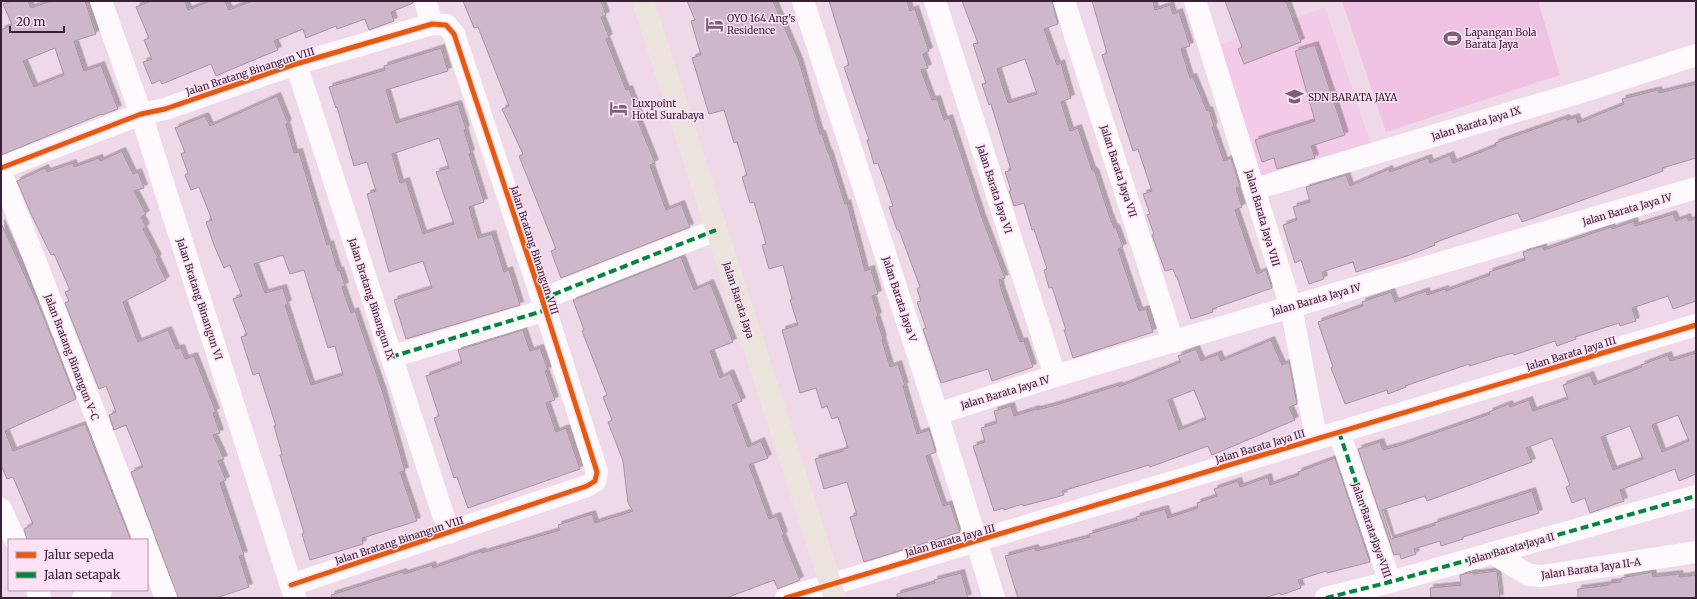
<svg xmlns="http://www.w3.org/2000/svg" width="1697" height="599" font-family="Merriweather,serif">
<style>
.built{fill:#f4cae9}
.green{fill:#efc2e3}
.building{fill:#ceb7c8;stroke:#a993a3;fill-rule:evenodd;filter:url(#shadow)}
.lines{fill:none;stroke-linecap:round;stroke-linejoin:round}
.minor{stroke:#fdf9fc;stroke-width:22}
.major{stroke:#eae4dc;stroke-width:22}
.quiet{stroke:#00873e;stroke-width:4;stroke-dasharray:8 4;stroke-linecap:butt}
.cycleway-casing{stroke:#fde1f5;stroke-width:8}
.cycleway{stroke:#e8590c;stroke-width:5}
.labels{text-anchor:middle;stroke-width:3;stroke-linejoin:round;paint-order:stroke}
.poi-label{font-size:10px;fill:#3a2034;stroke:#fde1f5;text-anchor:start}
.street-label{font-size:10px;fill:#3a2034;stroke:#fde1f5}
</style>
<defs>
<filter id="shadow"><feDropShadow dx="3.5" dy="-3.5" stdDeviation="0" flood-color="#0004"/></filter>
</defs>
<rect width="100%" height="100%" fill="#efd9e9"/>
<!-- built -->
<polygon class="built" points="1325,7 1372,148 1261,182 1220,45"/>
<!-- green -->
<polygon class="green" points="1342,1 1538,1 1560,75 1386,132"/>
<!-- building -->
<g class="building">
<path d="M11,1H28L31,8L51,1H85L96,34L74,41L84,71L101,65L118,109L102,115V114L1,155V30L12,25L3,4ZM55,48L64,75L34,87L23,61Z"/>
<polygon points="151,1 185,1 188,10 210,1 225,1 229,10 252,1 413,1 413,3 391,12 394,21 380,26 369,30 365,19 337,29 336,26 306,38 303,29 274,41 278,50 232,69 216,76 211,64 162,84 160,80 152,84 143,62 152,59 144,40 149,38 136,7"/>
<polygon points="463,1 601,1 606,15 601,17 609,37 606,39 626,90 629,89 641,120 638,121 655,163 650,165 666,210 681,204 690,227 561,278 551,251 556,249 519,156 523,154 502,109 509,106 478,27 474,28"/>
<polygon points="687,1 773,1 799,61 820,134 822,134 828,153 829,153 845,204 847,203 865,271 871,269 878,294 872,296 878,316 876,317 883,339 882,340 890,367 898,364 905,386 903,386 917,434 929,430 936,452 926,456 943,506 950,504 960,532 864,562 850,517 857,515 847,482 824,489 815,459 843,451 843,449 848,448 838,417 832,419 827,406 822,408 816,388 800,393 782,330 798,325 790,300 792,299 783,265 769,269 762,245 766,244 754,202 750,203 742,177 747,175 737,142 734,143 724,110 709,114 692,58 701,55 691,21 695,20"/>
<polygon points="829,1 907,1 910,11 915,9 929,51 923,54 928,68 921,70 932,100 937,99 944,120 949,118 982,218 1005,278 999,280 1002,292 1020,342 1024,341 1033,367 992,381 988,369 941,383 923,329 926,328 917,302 921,301 917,289 920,287 899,230 897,230 889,207 893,206 878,163 874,164 867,140 869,140 844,67 849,65"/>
<path d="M962,1H1052L1058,24L1044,29L1057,65L1061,63L1071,98L1061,102L1070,131L1078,128L1092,170L1095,172L1109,215L1114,228H1116L1123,247L1118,249L1139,311L1146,309L1153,332L1073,358L1064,330H1066L1052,287L1049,288L1044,270L1047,269L1034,229L1032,230L1024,203L1014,206L1009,191L1011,190L1005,172L1011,170L991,104L989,105L982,84L986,83L973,44L978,43ZM1025,59L1037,94L1008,103L997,69Z"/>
<polygon points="1092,1 1153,1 1155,10 1170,5 1173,14 1179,12 1190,46 1181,49 1190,78 1193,77 1207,111 1209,110 1214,126 1212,127 1224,161 1231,158 1240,187 1236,188 1242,207 1235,210 1257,274 1266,270 1272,288 1212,309 1213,312 1191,319 1177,277 1176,277 1173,269 1165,271 1152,235 1154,234 1147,215 1150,214 1143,194 1152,191 1138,149 1133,151 1102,55 1107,53"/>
<polygon points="1225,1 1286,1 1301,42 1244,64 1238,49 1242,47"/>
<polygon points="1315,45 1345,135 1311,146 1315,158 1277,169 1274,158 1262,162 1255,140 1315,121 1295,51"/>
<path d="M441,48L448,71L386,90L396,123L458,104L466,129L464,130L471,153L469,154L484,202L469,207L478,238L492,234L504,272L509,270L520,305L406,339L394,300L432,288L423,261L389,272L367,194L376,191L367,162L354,166L337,107L336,108L329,87L385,70L384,66ZM439,138L449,168L436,172L454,224L423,234L406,181L400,183L392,154Z"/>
<polygon points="1696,84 1696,158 1662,168 1663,171 1522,222 1518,213 1499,219 1434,243 1435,245 1410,255 1356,272 1353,262 1322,272 1324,279 1309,284 1301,260 1295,263 1283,225 1297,220 1293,207 1310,202 1306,187 1346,175 1350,186 1389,169 1390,172 1428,158 1430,163 1450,155 1453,163 1496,146 1495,143 1566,118 1567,120 1576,117 1578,123 1624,104 1622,99 1658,90 1659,93"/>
<path d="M277,96L288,123L286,124L294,153L299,152L327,245L330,244L338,271L340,270L345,286L342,287L351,313L355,311L383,393L405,471L400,472L417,521L362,538L363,544L310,560L302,534L304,533L280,455L282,454L274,426H276L259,373L253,375L241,337L247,335L233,299L242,296L230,265L224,268L214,245L206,222L212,220L199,187L191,190L185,175L188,173L181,154L185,152L175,128L205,116L210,126ZM283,255L290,274L304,270L328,348L335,346L343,375L311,385L285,305L288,304L283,288L265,293L254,264Z"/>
<polygon points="122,151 133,174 138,172 144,188 134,191 146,214 141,217 146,227 143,229 158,258 156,259 166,280 123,302 138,342 168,330 176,349 181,348 185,359 194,356 216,412 213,413 220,433 213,435 224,459 218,461 226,480 220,483 244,555 239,556 249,587 216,598 178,598 131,472 143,467 126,425 114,430 109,415 116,412 106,386 99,389 65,303 69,301 65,292 70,290 54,254 51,255 31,214 17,181 45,168 47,172 73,163 74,167 99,158 100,161"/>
<polygon points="1673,214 1676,221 1687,217 1689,221 1696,218 1696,301 1673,309 1668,296 1632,308 1636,321 1620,326 1619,323 1575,337 1576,339 1557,346 1555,341 1514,355 1513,353 1498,357 1470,366 1469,364 1405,386 1406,387 1388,394 1387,390 1345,404 1331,368 1333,367 1318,322 1363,306 1362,302 1391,292 1395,302 1426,291 1427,295 1445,289 1446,291 1490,275 1489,272 1525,260 1523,252 1542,246 1544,250 1611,227 1612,229 1634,221 1635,226"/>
<polygon points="1,223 42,313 76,399 5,431 13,451 85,424 131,540 27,540 24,529 33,524 13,477 7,479 1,465"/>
<polygon points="681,257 694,290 710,283 717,300 733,342 710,351 720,378 730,373 742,401 732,405 748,447 761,441 768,458 749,465 769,519 777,516 784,535 782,536 800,580 778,589 774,580 726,598 332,598 331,595 403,572 404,574 432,565 433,568 482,551 482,553 560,530 558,525 592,514 595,523 633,511 628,503 623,461 608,422 612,420 603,397 607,395 582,331 584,330 573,300"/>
<polygon points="523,330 530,351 540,348 548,370 545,371 555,400 546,403 556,432 566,428 580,469 468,508 457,477 454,478 434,418 439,416 426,376 462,363 458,350"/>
<path d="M1271,340L1282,365L1289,362L1297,404L1289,407L1295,420L1212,455L1208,446L1150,467L1149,465L1062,491L1064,495L1023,506L1022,504L1004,510V508L994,511L973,446L985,442L981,428L997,423L994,411L1011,406L1014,416L1036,409L1037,410L1056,405L1119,385V387L1181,362L1178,356L1196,349L1201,361L1218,354L1221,361ZM1194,390L1206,419L1179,430L1168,400Z"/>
<path d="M1696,353V474L1679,481L1675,469L1620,490L1624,501L1590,513L1585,498L1572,503L1566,487L1570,485L1552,438L1526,448L1532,462L1427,501L1425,496L1382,510L1391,539L1435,525L1434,523L1532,491L1539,513L1463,537V539L1441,546L1440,541L1414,549L1416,554L1401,559L1400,554L1394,555L1358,449L1380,442L1383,450L1401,445L1490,414L1489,412L1509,404L1510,407L1529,400L1533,411L1568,399L1563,385L1590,375L1594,385L1642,367L1641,365L1668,355L1670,361ZM1678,415L1689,441L1662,452L1652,425ZM1630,426L1643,459L1613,470L1601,437Z"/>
<polygon points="1335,458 1370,562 1327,573 1326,571 1298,580 1301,588 1281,595 1280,593 1265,598 1018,598 1005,556 1035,548 1036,551 1090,537 1089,534 1137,520 1136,517 1165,509 1168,518 1198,508 1197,503 1217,496 1214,489 1238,481 1240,487 1268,477 1270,485 1299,475 1298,472"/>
<polygon points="1497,571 1500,598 1431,598 1430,588 1461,585 1460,575 1473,572 1473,574"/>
<polygon points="1652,572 1653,577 1679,574 1680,577 1696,575 1696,598 1578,598 1578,589 1608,585 1608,583 1621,582 1621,578"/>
<polygon points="961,573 968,598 897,598 897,594 935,583 934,580"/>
</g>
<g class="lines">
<!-- minor -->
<g class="minor">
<polyline points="101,1 141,114 295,598"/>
<polyline points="425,1 432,24"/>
<polyline points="803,1 933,401 994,598"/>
<polyline points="935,1 1055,376"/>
<polyline points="1064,1 1173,342"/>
<polyline points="1195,1 1291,307 1316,438"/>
<polyline points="296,64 449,533"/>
<polyline points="1,168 141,114 165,109 296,64 432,24 446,25 454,34 542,299 597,472 595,481 587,486 291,585"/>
<polyline points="1,173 144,540"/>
<polyline points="1255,189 1591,89 1696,55"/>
<polyline points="542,299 716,230"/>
<polyline points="391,357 546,310"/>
<polyline points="937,414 1055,376 1696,188"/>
<polyline points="1339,432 1390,582"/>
<polyline points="1,509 15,540"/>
<polyline points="147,549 166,598"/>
<polyline points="1492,553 1529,575 1542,576 1696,552"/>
<polyline points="37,590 40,598"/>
<polyline points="83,598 101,590"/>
<polyline points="786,598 1696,325"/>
<polyline points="1326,598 1390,582 1696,496"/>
</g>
<!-- major -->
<polyline class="major" points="643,1 835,598"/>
<!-- quiet -->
<g class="quiet">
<polyline points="542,299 716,230"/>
<polyline points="391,357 546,310"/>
<polyline points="1339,432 1390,582"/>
<polyline points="1326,598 1390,582 1696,496"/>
</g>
<defs>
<g id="cycleway">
<polyline points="1,168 141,114 165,109 296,64 432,24 446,25 454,34 542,299 597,472 595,481 587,486 291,585"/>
<polyline points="786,598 1696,325"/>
</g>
</defs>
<!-- cycleway casing -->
<use href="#cycleway" class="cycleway-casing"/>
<!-- cycleway -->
<use href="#cycleway" class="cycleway"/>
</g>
<!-- icons -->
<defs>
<symbol id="hotel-bare" viewBox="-9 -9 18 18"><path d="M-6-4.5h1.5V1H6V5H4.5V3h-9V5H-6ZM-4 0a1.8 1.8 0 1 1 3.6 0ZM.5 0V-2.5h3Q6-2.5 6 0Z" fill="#796173" stroke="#fde1f5" stroke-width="2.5" paint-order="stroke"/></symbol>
<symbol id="stadium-bare" viewBox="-9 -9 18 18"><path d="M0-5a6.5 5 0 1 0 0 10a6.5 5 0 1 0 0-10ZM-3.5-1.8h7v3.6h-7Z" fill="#796173" stroke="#fde1f5" stroke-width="2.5" paint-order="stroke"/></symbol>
<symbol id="school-bare" viewBox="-9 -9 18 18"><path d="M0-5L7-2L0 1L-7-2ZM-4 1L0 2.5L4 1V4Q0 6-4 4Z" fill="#796173" stroke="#fde1f5" stroke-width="2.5" paint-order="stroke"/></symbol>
</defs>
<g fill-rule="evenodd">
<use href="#hotel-bare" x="702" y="12" width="25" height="25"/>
<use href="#stadium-bare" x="1440" y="26" width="25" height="25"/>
<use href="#school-bare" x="1282" y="84" width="25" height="25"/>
<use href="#hotel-bare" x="606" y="96" width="25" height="25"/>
</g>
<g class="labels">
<!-- poi labels -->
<g class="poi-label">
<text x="727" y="22">OYO 164 Ang's<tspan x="727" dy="12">Residence</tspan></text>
<text x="1465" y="36">Lapangan Bola<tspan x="1465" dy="12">Barata Jaya</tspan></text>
<text x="1308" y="101">SDN BARATA JAYA</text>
<text x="632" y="107">Luxpoint<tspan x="632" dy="12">Hotel Surabaya</tspan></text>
</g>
<!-- street labels -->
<g class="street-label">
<text transform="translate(250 71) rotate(-18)" y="4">Jalan Bratang Binangun VIII</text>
<text transform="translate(1476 123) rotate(-17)" y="4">Jalan Barata Jaya IX</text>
<text transform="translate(1119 171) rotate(72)" y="4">Jalan Barata Jaya VII</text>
<text transform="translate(995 189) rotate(72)" y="4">Jalan Barata Jaya VI</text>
<text transform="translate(1627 209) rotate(-16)" y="4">Jalan Barata Jaya IV</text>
<text transform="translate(1263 218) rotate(74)" y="4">Jalan Barata Jaya VIII</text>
<text transform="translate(535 250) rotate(72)" y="4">Jalan Bratang Binangun VIII</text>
<text transform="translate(200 299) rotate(72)" y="4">Jalan Bratang Binangun VI</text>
<text transform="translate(372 299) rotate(72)" y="4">Jalan Bratang Binangun IX</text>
<text transform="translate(900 299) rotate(72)" y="4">Jalan Barata Jaya V</text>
<text transform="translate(1316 299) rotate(-16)" y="4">Jalan Barata Jaya IV</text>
<text transform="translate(739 300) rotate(72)" y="4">Jalan Barata Jaya</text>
<text transform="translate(1571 353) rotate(-17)" y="4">Jalan Barata Jaya III</text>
<text transform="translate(72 357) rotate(69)" y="4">Jalan Bratang Binangun V-C</text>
<text transform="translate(1005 392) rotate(-17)" y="4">Jalan Barata Jaya IV</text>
<text transform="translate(1260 446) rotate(-17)" y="4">Jalan Barata Jaya III</text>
<text transform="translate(1372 530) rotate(71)" y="4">Jalan Barata Jaya VIII</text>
<text transform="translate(399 540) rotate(-18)" y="4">Jalan Bratang Binangun VIII</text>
<text transform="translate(950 540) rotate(-16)" y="4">Jalan Barata Jaya III</text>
<text transform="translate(1511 548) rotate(-16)" y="4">Jalan Barata Jaya II</text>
<text transform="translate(1591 568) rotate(-8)" y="4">Jalan Barata Jaya II-A</text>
</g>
</g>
<!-- border -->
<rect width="1697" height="599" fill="none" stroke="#3a2034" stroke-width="4"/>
<!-- legend -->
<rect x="8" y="539" width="140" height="52" fill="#fde1f5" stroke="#af94a8"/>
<rect x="16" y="552" width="20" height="6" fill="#e8590c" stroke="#af94a8"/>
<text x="44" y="559" font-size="12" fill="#3a2034">Jalur sepeda</text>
<rect x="16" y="572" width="20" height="6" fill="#00873e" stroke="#af94a8"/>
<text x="44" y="579" font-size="12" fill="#3a2034">Jalan setapak</text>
<!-- scale -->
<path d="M10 26v6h54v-6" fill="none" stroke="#3a2034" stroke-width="2"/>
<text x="16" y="26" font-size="12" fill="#3a2034" stroke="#fde1f5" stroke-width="3" paint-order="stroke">20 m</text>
</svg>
